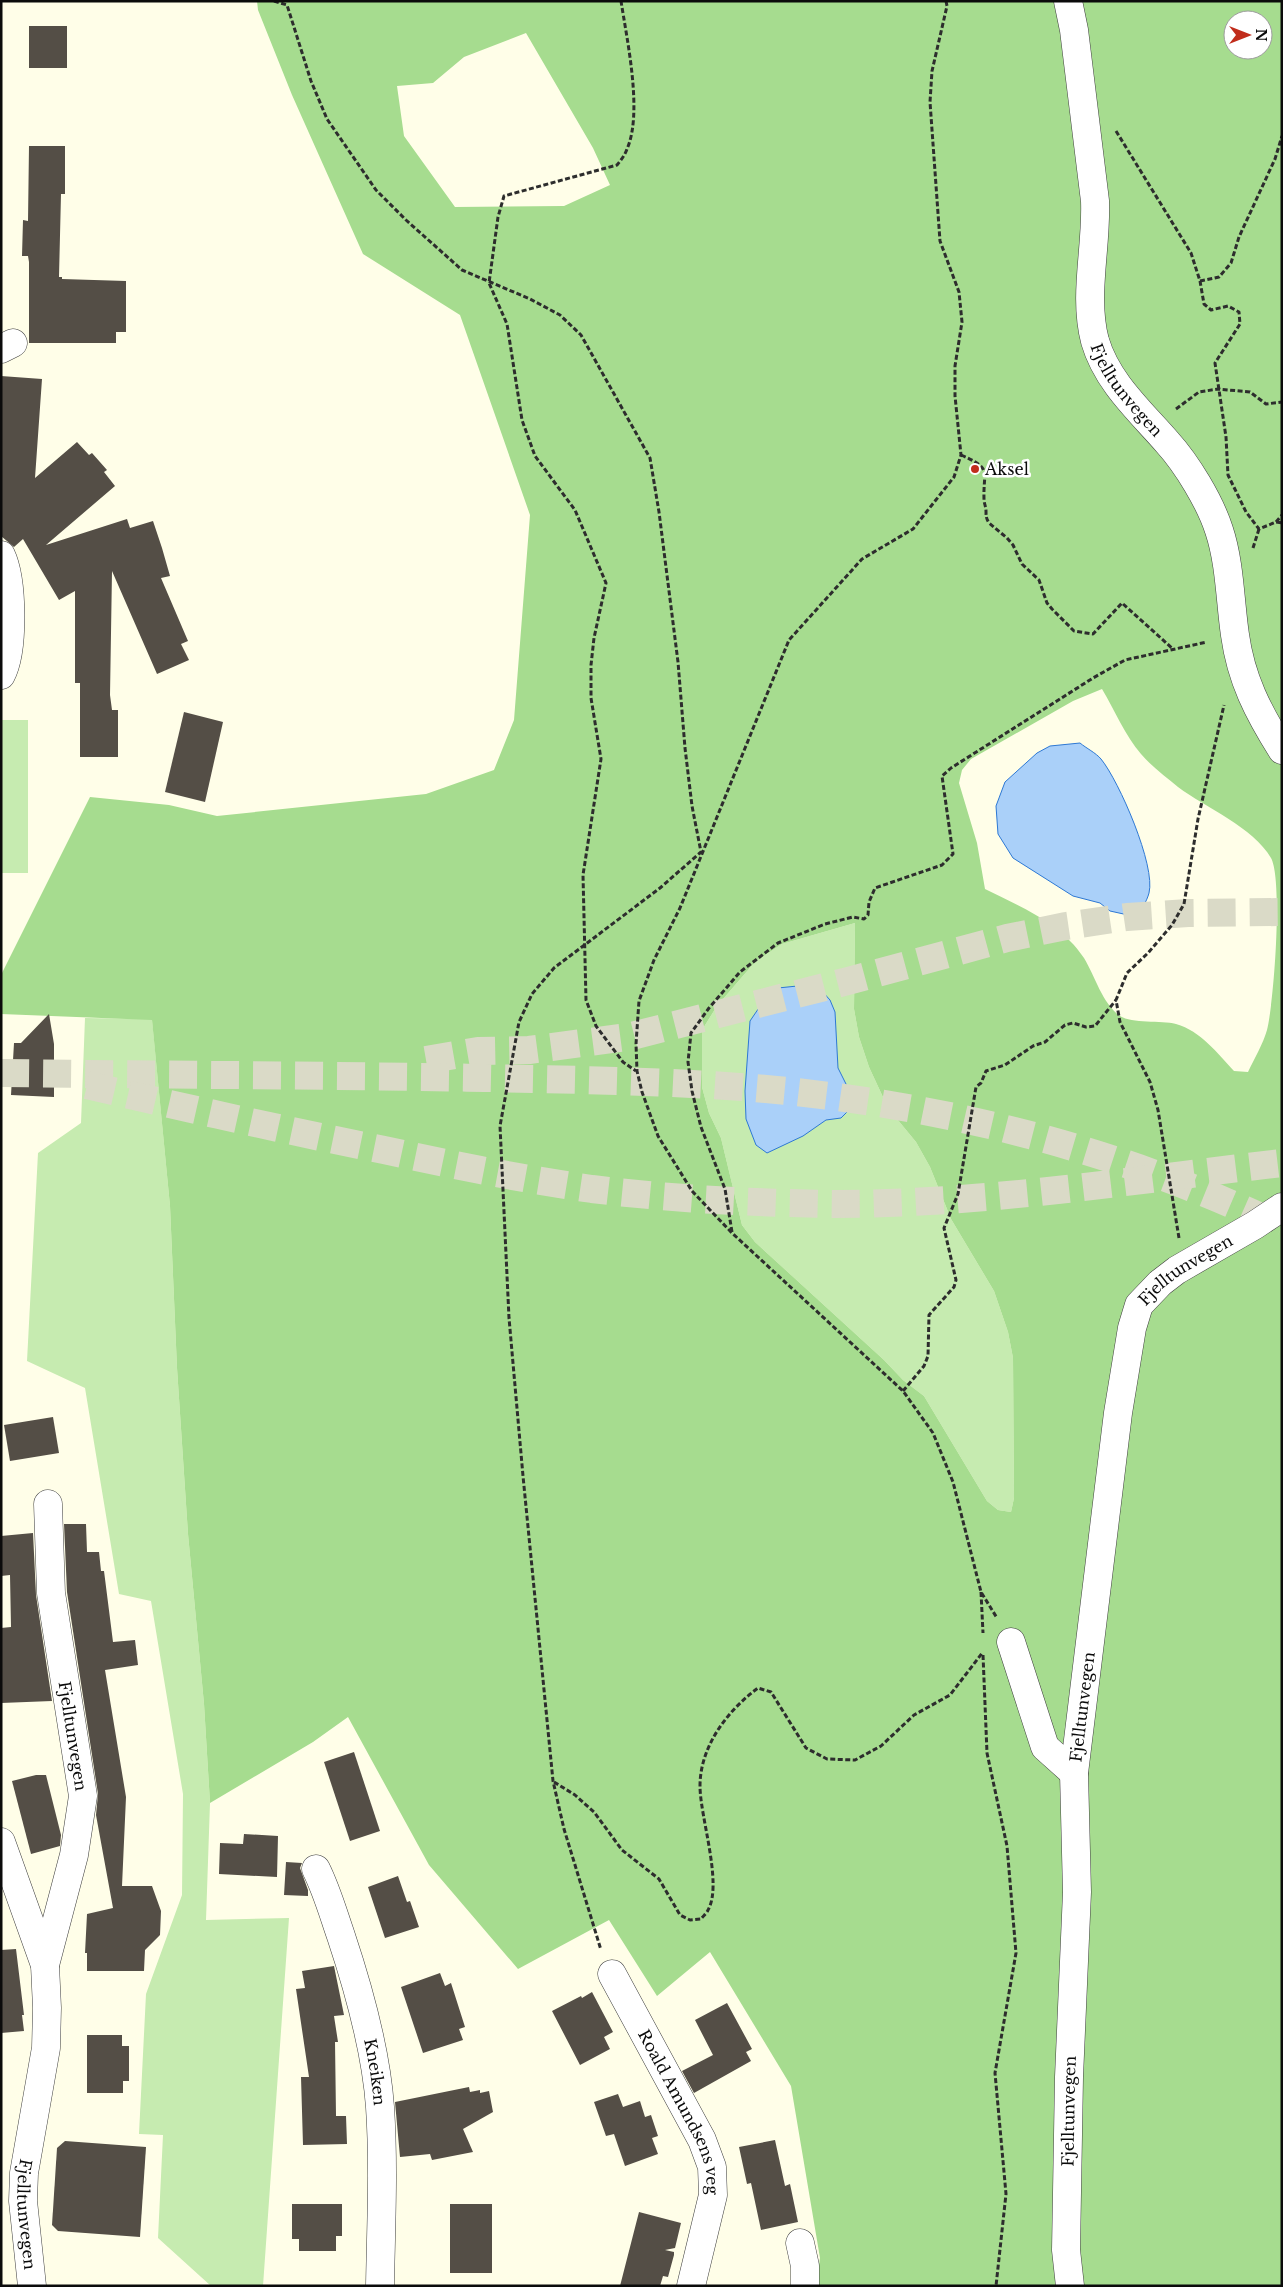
<svg xmlns="http://www.w3.org/2000/svg" width="1283" height="2287" font-family="'Libre Baskerville',serif">
<style>
.green{fill:#c6ebb0}
.forest{fill:#a6dc8f;fill-rule:evenodd}
.water{fill:#aad0f9;stroke:#2d78d4}
.building{fill:#544e46}
.lines{fill:none;stroke-linecap:round;stroke-linejoin:round}
.highway-tunnel{stroke:#dadac7;stroke-width:28;stroke-dasharray:28 14;stroke-linecap:butt}
.minor-casing{stroke:#3e3e3e;stroke-width:29}
.path{stroke:#2d2d2d;stroke-width:3;stroke-dasharray:5 2.5;stroke-linecap:butt}
.minor{stroke:#fff;stroke-width:28}
.poi-dot{fill:#c12d1c;stroke:#fff;stroke-width:2}
.labels{text-anchor:middle;stroke-width:5;stroke-linejoin:round;paint-order:stroke}
.street-label{font-size:16px;fill:#0b0b0b;stroke:#fff}
.poi-label{font-size:16px;fill:#0b0b0b;stroke:#fff;text-anchor:start}
</style>
<rect width="100%" height="100%" fill="#fffee8"/>
<!-- green -->
<g class="green">
<rect x="1" y="720" width="27" height="153"/>
<polygon points="855,923 854,1009 859,1037 869,1067 888,1108 916,1142 930,1167 951,1219 994,1291 1008,1332 1013,1358 1014,1498 1011,1512 998,1510 987,1501 924,1396 903,1380 884,1360 755,1242 742,1225 721,1138 709,1113 702,1087 702,1030 717,1006 755,962 782,944"/>
<polygon points="85,1018 152,1019 170,1206 177,1368 188,1534 204,1704 210,1803 206,1920 289,1918 263,2286 211,2286 158,2238 163,2135 139,2134 146,1994 182,1895 183,1794 151,1601 119,1594 85,1388 27,1361 38,1153 81,1123"/>
</g>
<!-- forest -->
<path class="forest" d="M257,1H1282V2286H816L820,2258L791,2086L710,1952L657,1996L609,1920L518,1969L429,1865L348,1717L313,1742L210,1803L204,1704L188,1534L177,1368L170,1206L152,1020L1,1014V975L90,797L169,805L217,816L426,794L494,770L514,720L530,515L460,315L363,254L292,95L258,10ZM1233,20H1263V50H1233ZM526,33L593,148L610,185L564,206L455,207L404,136L397,86L433,83L464,57ZM1102,689C1115,711 1125,735 1141,754C1151,766 1166,777 1178,787C1206,808 1253,827 1271,858C1283,880 1274,1002 1267,1030C1263,1044 1254,1059 1248,1072L1234,1071C1217,1053 1201,1031 1176,1024C1161,1020 1132,1024 1120,1016C1102,1003 1095,976 1084,958C1061,923 1021,907 985,889L977,843L959,783L962,770L971,759L1073,701ZM855,923L854,1009L859,1037L869,1067L888,1108L916,1142L930,1167L951,1219L994,1291L1008,1332L1013,1358L1014,1498L1011,1512L998,1510L987,1501L924,1396L903,1380L884,1360L755,1242L742,1225L721,1138L709,1113L702,1087V1030L717,1006L755,962L782,944Z"/>
<!-- water -->
<g class="water">
<path d="M1080,743C1086,748 1096,753 1101,759C1119,781 1156,866 1149,893C1147,901 1141,910 1137,917L1110,911L1100,903L1073,896L1013,858L998,834L996,806L1005,782L1037,753L1050,746Z"/>
<polygon points="807,985 821,990 830,1000 835,1012 838,1068 852,1096 850,1109 841,1118 826,1120 803,1136 767,1153 756,1145 746,1119 745,1091 750,1021 767,996 778,988"/>
</g>
<!-- building -->
<g class="building">
<rect x="29" y="26" width="38" height="42"/>
<polygon points="29,146 65,146 65,194 61,194 59,277 62,277 62,279 126,281 126,332 116,332 116,343 29,343 29,262 28,256 22,256 23,220 28,221"/>
<polygon points="1,376 42,379 35,478 77,442 89,455 92,453 107,470 104,472 115,486 46,545 127,519 130,528 153,521 162,548 170,576 161,578 188,641 181,644 189,660 157,674 112,571 110,695 112,710 118,710 118,757 80,757 80,683 75,683 75,591 59,600 23,539 14,547 1,536"/>
<polygon points="184,712 223,722 205,802 165,792"/>
<polygon points="49,1014 54,1044 54,1097 11,1095 14,1043 21,1043"/>
<polygon points="53,1417 59,1453 10,1461 4,1425"/>
<polygon points="64,1524 86,1524 87,1552 99,1552 101,1571 104,1571 113,1642 135,1640 138,1665 105,1670 126,1797 122,1886 152,1886 161,1911 160,1935 145,1950 144,1971 87,1971 87,1953 85,1953 87,1914 113,1908 96,1815 98,1794 67,1592"/>
<polygon points="33,1533 36,1595 52,1701 1,1703 1,1628 11,1627 10,1575 1,1576 1,1536"/>
<polygon points="354,1752 380,1831 350,1841 324,1762"/>
<polygon points="36,1775 46,1775 61,1835 60,1846 31,1854 12,1781"/>
<polygon points="244,1834 278,1836 277,1877 219,1874 220,1843 243,1844"/>
<polygon points="286,1862 302,1863 300,1868 308,1890 308,1896 284,1895"/>
<polygon points="398,1876 407,1902 410,1901 419,1927 385,1938 368,1887"/>
<polygon points="16,1949 24,2015 22,2015 24,2031 1,2033 1,1950"/>
<polygon points="334,1966 344,2015 334,2016 338,2042 335,2042 336,2116 346,2116 347,2144 303,2145 301,2077 309,2077 296,1989 305,1988 302,1971"/>
<polygon points="440,1973 445,1986 451,1983 465,2027 459,2029 463,2040 423,2053 401,1987"/>
<polygon points="592,1992 613,2032 604,2037 610,2049 580,2065 552,2011 581,1996 582,1998"/>
<polygon points="727,2003 752,2049 746,2052 751,2061 694,2093 682,2071 713,2055 695,2020"/>
<polygon points="87,2035 122,2035 122,2046 129,2046 129,2081 123,2081 123,2093 87,2093"/>
<polygon points="469,2087 470,2092 480,2090 480,2093 489,2091 493,2112 463,2129 473,2152 432,2160 430,2154 400,2157 395,2102"/>
<polygon points="618,2094 623,2107 640,2101 645,2117 651,2115 658,2136 652,2138 658,2154 625,2166 614,2134 606,2136 594,2102"/>
<polygon points="775,2140 785,2186 790,2184 798,2222 761,2230 751,2183 747,2184 739,2147"/>
<polygon points="65,2141 146,2147 140,2237 58,2231 52,2225 57,2148"/>
<polygon points="292,2204 342,2204 342,2236 336,2236 336,2251 299,2251 299,2239 292,2239"/>
<rect x="450" y="2204" width="42" height="69"/>
<polygon points="639,2212 681,2223 675,2248 665,2250 674,2252 674,2255 668,2277 663,2276 660,2286 620,2286"/>
</g>
<g class="lines">
<!-- highway-tunnel -->
<g class="highway-tunnel">
<polyline points="426,1060 478,1051 529,1050 628,1037 848,981 1007,938 1066,926 1127,917 1188,913 1282,912"/>
<path d="M1,1073C163,1075 324,1075 485,1078C579,1080 673,1081 766,1089C944,1105 1121,1150 1282,1227"/>
<path d="M87,1085C186,1108 284,1130 384,1150C453,1165 522,1179 592,1189C673,1199 754,1203 835,1204C984,1204 1133,1180 1282,1163"/>
</g>
<defs>
<g id="minor">
<path id="s1" d="M1068,1L1074,30L1095,201C1097,247 1083,296 1095,341C1107,382 1140,411 1167,442C1187,464 1210,502 1219,530C1230,563 1230,601 1235,635C1241,679 1258,712 1282,750"/>
<polyline points="1,349 13,343"/>
<path d="M1,555C13,580 14,651 1,675"/>
<polyline points="1011,1642 1045,1747 1074,1773"/>
<path id="s2" d="M1,1842L45,1965L47,2008L46,2048L24,2173L23,2201L32,2286"/>
<path id="s3" d="M316,1869C327,1891 333,1913 341,1936C359,1990 376,2050 380,2107C384,2166 381,2226 380,2286"/>
<polyline points="45,1965 74,1855 83,1796 51,1593 48,1504"/>
<path id="s4" d="M612,1974L702,2140L712,2167L713,2195L691,2286"/>
<polyline points="800,2243 805,2266 805,2286"/>
<path id="s5" d="M1070,2286L1066,2250L1069,2077L1077,1892L1074,1773L1118,1413L1132,1328L1139,1305L1160,1283L1177,1270L1255,1225L1282,1207"/>
</g>
</defs>
<!-- minor casing -->
<use href="#minor" class="minor-casing"/>
<!-- path -->
<g class="path">
<polyline points="274,1 287,5 311,81 327,119 376,190 406,220 462,270 530,299 560,315 581,335 650,458 659,512 678,662 685,748 692,806 701,852 660,888 554,968 532,994 519,1022 500,1126 509,1318 523,1476 553,1781 564,1829 601,1950"/>
<path d="M621,1C627,40 643,113 627,149C625,155 621,160 617,165L504,196L498,217L489,283L507,324L522,420L535,456L575,510L606,583L594,638L591,665V698L601,759L583,875L586,1000L596,1026L623,1062L636,1071"/>
<polyline points="946,1 947,6 932,71 930,102 940,241 959,292 962,322 955,366 955,396 961,455 954,477 913,529 862,559 789,640 680,908 654,960 639,1001 636,1044 637,1071 642,1092 658,1136 692,1191 732,1233 903,1391 933,1433 953,1482 981,1592 997,1618"/>
<polyline points="1116,131 1191,253 1200,281 1204,304 1211,310 1228,306 1239,312 1240,324 1215,363 1226,437 1228,475 1246,512 1259,529 1276,522 1282,523"/>
<polyline points="1200,281 1219,277 1231,263 1239,237 1275,159 1282,136"/>
<polyline points="1176,409 1199,392 1218,389 1250,392 1266,404 1282,402"/>
<path d="M961,455C993,469 983,470 984,499C984,503 986,507 986,511C986,516 986,518 989,523L1007,538L1013,545L1022,564L1039,580L1047,603L1052,609L1074,631L1093,634L1122,603L1173,649"/>
<polyline points="1276,522 1282,515"/>
<polyline points="1253,548 1259,529"/>
<polyline points="732,1232 725,1189 701,1127 692,1091 688,1062 691,1033 709,1008 740,972 778,943 825,924 853,917 864,919 868,915 869,902 875,888 942,865 953,854 942,776 951,768 1093,678 1125,660 1207,642"/>
<polyline points="1179,1238 1158,1110 1150,1082 1120,1022 1116,1000 1127,973 1148,953 1172,925 1184,904 1198,819 1224,705"/>
<polyline points="903,1391 924,1366 928,1356 929,1315 954,1287 956,1280 944,1228 958,1194 976,1087 981,1083 986,1071 1005,1065 1033,1046 1045,1042 1065,1025 1073,1023 1086,1027 1095,1026 1116,1000"/>
<polyline points="981,1592 983,1633"/>
<polyline points="983,1655 987,1753 1007,1846 1016,1953 995,2073 1006,2194 996,2286"/>
<path d="M554,1782L575,1795L594,1812L622,1850L659,1879L680,1915L690,1920L701,1919C703,1916 707,1913 708,1910C723,1884 700,1817 700,1786C700,1746 728,1710 758,1688L771,1692L806,1748L827,1759L855,1760L881,1746L914,1715L950,1695L983,1652"/>
</g>
<!-- minor -->
<use href="#minor" class="minor"/>
</g>
<!-- markers -->
<circle class="poi-dot" cx="975" cy="469" r="5"/>
<g class="labels">
<!-- street labels -->
<g class="street-label">
<text dy="6" stroke="none"><textPath href="#s1" startOffset="401">Fjelltunvegen</textPath></text>
<text dy="6" stroke="none"><textPath href="#s5" startOffset="1045">Fjelltunvegen</textPath></text>
<text dy="6" stroke="none"><textPath href="#s5" startOffset="580">Fjelltunvegen</textPath></text>
<text transform="translate(73 1736) rotate(81)" y="6">Fjelltunvegen</text>
<text dy="6" stroke="none"><textPath href="#s3" startOffset="212">Kneiken</textPath></text>
<text dy="6" stroke="none"><textPath href="#s5" startOffset="175">Fjelltunvegen</textPath></text>
<text dy="6" stroke="none"><textPath href="#s4" startOffset="155">Roald Amundsens veg</textPath></text>
<text dy="6" stroke="none"><textPath href="#s2" startOffset="382">Fjelltunvegen</textPath></text>
</g>
<!-- poi labels -->
<g class="poi-label">
<text x="985" y="475">Aksel</text>
</g>
</g>
<!-- border -->
<rect width="1283" height="2287" fill="none" stroke="#0b0b0b" stroke-width="5"/>
<!-- north arrow -->
<g transform="translate(1248 35) rotate(90)"><circle r="24" fill="#ffffff" stroke="#9d9d9d"/>
<path d="M0-4L9 19L0 12L-9 19Z" fill="#c12d1c"/>
<text y="-8" font-size="14" font-weight="bold" text-anchor="middle" fill="#0b0b0b">N</text>
</g>
</svg>
